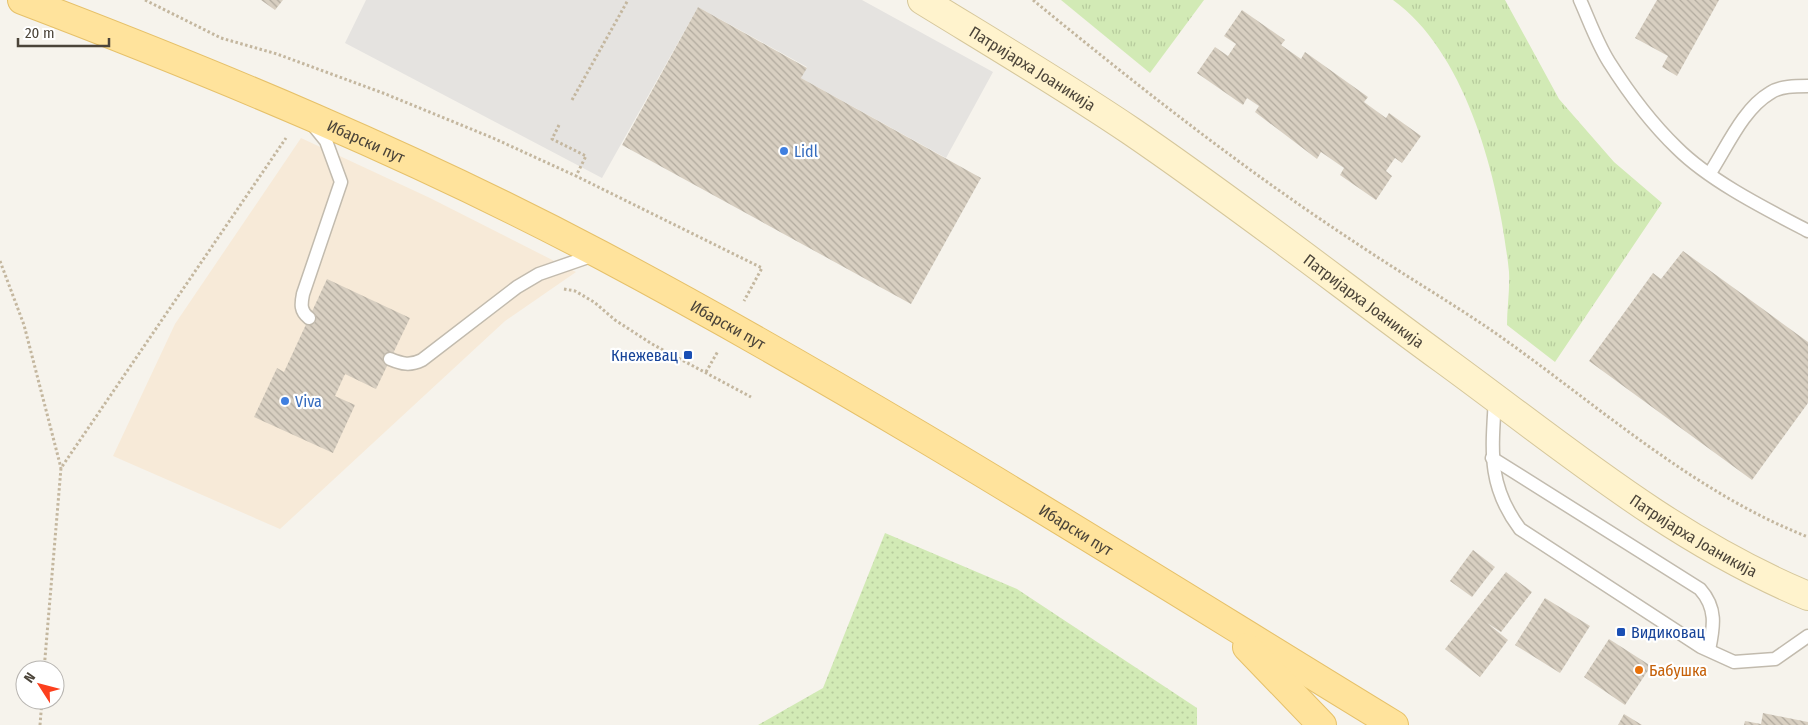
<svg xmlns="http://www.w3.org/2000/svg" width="1808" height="725" font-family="'Fira Sans Condensed',sans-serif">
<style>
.commercial{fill:#f7ead8}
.grass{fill:url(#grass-dots)}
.park{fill:url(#park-tufts)}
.parking{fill:#e5e3e0}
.building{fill:url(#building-back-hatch)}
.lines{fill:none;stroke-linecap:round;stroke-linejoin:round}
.service-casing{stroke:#c2bbae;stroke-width:15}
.secondary-casing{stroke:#d6c79b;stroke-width:30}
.primary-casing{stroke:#e6c16a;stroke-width:30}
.path{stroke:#c4b79f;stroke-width:3;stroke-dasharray:2.5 2.5;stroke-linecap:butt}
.service{stroke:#fff;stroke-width:12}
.secondary{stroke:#fff3cd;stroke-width:28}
.primary{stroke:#ffe39c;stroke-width:28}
.shop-dot{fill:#3f7fe0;stroke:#fff;stroke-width:2}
.transit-dot{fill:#1a4fb4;stroke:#fff;stroke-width:2}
.food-dot{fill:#e8710a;stroke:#fff;stroke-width:2}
.labels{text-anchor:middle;stroke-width:4.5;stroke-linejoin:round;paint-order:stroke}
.street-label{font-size:16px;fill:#4b4439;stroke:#fff}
.shop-label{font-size:16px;fill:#366cbe;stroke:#fff;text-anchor:start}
.transit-label{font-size:16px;fill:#164399;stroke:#fff;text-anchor:end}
.food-label{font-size:16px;fill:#c56008;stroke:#fff;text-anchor:start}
</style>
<defs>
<pattern id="grass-dots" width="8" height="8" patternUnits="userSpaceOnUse" patternTransform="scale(1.25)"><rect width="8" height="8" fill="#d2eab5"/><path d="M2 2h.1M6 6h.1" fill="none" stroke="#b6ca9c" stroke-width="1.8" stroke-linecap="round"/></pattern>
<pattern id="park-tufts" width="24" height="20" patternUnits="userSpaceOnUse" patternTransform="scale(1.25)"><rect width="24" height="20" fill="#d2eab5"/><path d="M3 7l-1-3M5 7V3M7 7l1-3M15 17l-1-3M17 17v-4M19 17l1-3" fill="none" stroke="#b6ca9c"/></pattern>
<pattern id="building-back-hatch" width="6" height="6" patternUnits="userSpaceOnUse" patternTransform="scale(1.25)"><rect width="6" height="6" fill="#d8cfc1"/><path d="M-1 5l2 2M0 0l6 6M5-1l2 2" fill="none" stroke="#b1aa9e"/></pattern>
</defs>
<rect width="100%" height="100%" fill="#f6f3ec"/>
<!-- commercial -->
<polygon class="commercial" points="301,138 430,198 576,272 505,321 280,529 113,456 175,324"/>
<!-- grass -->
<polygon class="grass" points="885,533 1017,589 1197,708 1197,725 758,725 823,688"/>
<!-- park -->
<g class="park">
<polygon points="1061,0 1204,0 1150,73"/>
<path d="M1393,0H1505L1559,99L1614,162L1662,203L1555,362L1507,325C1507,308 1510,289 1509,272C1500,184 1468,54 1393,0Z"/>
</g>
<!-- parking -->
<polygon class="parking" points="366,0 862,0 993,72 946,158 801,78 807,67 698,7 602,178 345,43"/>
<!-- building -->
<g class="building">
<polygon points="261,0 283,0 275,10"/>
<polygon points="1657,0 1719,0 1677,76 1662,67 1668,56 1635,38"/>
<polygon points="698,7 807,68 801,78 981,178 911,304 622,145"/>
<polygon points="1242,10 1285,40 1281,45 1301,59 1305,52 1368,97 1364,102 1386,118 1389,113 1421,136 1402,163 1395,158 1386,171 1392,176 1376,200 1340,175 1344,168 1321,152 1317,159 1255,112 1259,106 1247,98 1243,105 1197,73 1215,47 1228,56 1236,44 1224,36"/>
<polygon points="1683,251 1808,342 1808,403 1752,480 1589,361 1653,273 1661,279"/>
<polygon points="327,279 410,318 376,389 345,374 335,396 355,405 333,453 254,417 277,368 284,372"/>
<polygon points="1473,550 1495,567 1472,597 1450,581"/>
<polygon points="1506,572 1532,592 1501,632 1487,623 1508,640 1480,677 1445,649"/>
<polygon points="1545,598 1590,626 1560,673 1515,645"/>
<polygon points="1609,639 1651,666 1625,705 1584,677"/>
<polygon points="1763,713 1808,722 1808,725 1744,725 1745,721 1761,724"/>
<polygon points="1624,714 1642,725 1618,725"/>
</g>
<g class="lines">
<defs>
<g id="service">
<path d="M1580,0C1589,20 1597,43 1609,62C1628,92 1651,123 1677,148C1710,181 1766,209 1808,231"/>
<path d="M1710,173C1727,147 1743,109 1770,93C1780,86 1796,86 1808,86"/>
<path d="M309,318C300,311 301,304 303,294L341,182L326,141L313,125"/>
<path d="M390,359C402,364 410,366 422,360L517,287L539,274L594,255"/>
<path d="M1495,399C1492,450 1487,485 1520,529L1701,647L1734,662L1775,659L1808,636"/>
<path d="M1492,458L1700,589C1717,608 1714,626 1709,650"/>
</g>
<g id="secondary">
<path id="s1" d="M922,0C992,43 1063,85 1131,131C1238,204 1340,284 1444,360C1562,446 1671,539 1808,596"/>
</g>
<g id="primary">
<path id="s2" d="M22,0C219,75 414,156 601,255C872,399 1132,565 1394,725"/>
<polyline points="1247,647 1322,725"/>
</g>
</defs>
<!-- service casing -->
<use href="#service" class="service-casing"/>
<!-- secondary casing -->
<use href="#secondary" class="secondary-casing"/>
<!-- primary casing -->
<use href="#primary" class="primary-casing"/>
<!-- path -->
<g class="path">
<polyline points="145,0 221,38 277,54 383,93 493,138 576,176 762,268 744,301"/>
<path d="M1033,0C1134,83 1238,165 1347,237C1394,269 1444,298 1491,330C1592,400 1692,492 1808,537"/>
<polyline points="572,100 628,0"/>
<polyline points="559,125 552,139 586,156 576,176"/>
<polyline points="0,261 24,325 61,468"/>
<polyline points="564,289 575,291 594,302 615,320 652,344 751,397"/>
<polyline points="706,372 718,351"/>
<polyline points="44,670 61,468 286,138"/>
<polyline points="40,725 42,700"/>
</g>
<!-- service -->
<use href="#service" class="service"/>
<!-- secondary -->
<use href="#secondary" class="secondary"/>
<!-- primary -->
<use href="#primary" class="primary"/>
</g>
<!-- markers -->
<g class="shop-dot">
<circle cx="784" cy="151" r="5"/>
<circle cx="285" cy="401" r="5"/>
</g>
<g class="transit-dot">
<rect x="683" y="350" width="10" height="10" rx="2.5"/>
<rect x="1616" y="627" width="10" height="10" rx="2.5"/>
</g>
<circle class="food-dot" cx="1639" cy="670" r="5"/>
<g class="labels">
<!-- street labels -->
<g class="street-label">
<text dy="6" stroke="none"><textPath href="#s1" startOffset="130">Патријарха Јоаникија</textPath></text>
<text dy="6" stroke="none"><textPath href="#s2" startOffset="372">Ибарски пут</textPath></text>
<text dy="6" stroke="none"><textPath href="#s1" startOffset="535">Патријарха Јоаникија</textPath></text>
<text dy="6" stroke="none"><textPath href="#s2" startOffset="778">Ибарски пут</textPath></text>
<text dy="6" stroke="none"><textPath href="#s2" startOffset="1182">Ибарски пут</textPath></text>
<text dy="6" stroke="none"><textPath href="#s1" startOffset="940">Патријарха Јоаникија</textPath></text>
</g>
<!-- shop labels -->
<g class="shop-label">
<text x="794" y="157">Lidl</text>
<text x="295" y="407">Viva</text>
</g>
<!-- transit labels -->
<g class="transit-label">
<text x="678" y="361">Кнежевац</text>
<text x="1631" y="638" text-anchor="start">Видиковац</text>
</g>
<!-- food labels -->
<g class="food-label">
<text x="1649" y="676">Бабушка</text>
</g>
</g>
<!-- north arrow -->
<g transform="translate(40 685) rotate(306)"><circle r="24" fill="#ffffff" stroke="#b7b4b0"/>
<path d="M0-4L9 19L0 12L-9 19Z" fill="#fc3f1d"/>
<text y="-8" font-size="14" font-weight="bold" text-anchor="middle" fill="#4b4439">N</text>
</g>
<!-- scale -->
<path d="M18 38v8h91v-8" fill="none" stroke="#4b4439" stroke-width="2.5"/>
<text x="25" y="38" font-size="15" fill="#4b4439" stroke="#ffffff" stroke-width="4" paint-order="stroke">20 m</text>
</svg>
